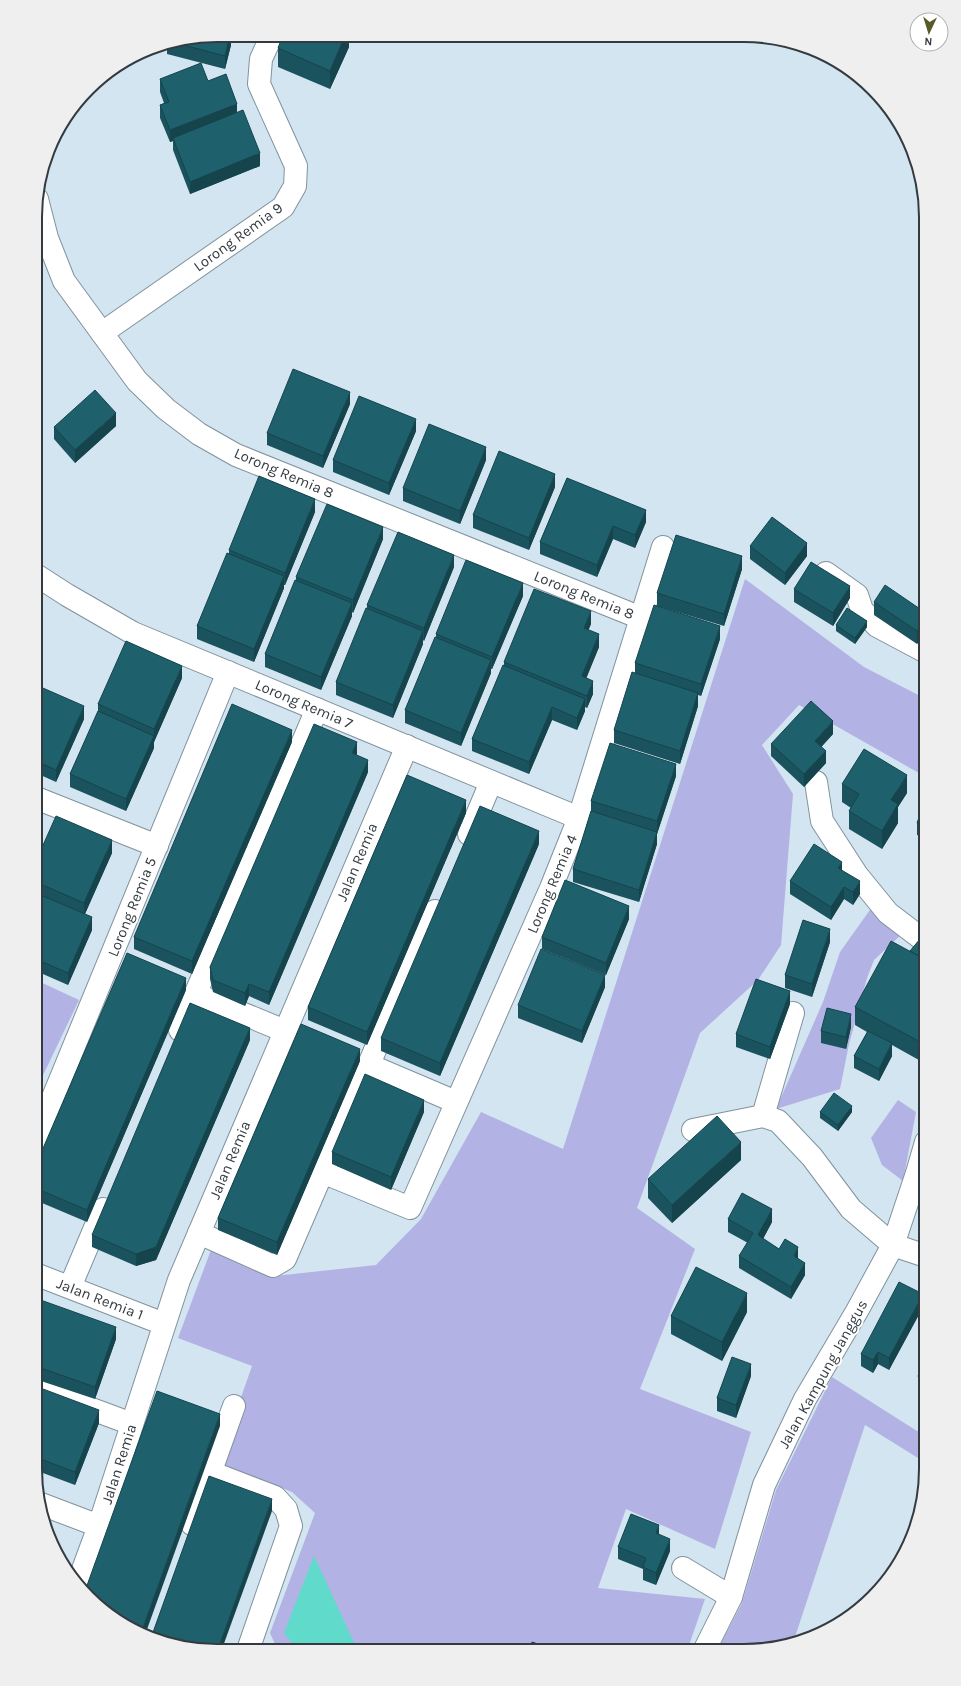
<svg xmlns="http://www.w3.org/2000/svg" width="961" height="1686" font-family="Karla,sans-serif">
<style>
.green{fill:#b3b2e4}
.water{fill:#5fdacb}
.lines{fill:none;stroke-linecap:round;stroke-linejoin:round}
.minor-casing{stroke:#80929d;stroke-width:24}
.minor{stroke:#fff;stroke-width:22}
.wall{fill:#1a535d}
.shaded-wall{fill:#15444c}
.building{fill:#1e616c;stroke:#15444c}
.labels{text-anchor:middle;stroke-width:4;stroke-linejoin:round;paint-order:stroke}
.street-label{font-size:15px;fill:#333b40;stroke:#fff}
.rim{fill:none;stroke:#333b40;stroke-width:2}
</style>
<rect width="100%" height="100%" fill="#d2e5f1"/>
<!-- green -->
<g class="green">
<polygon points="745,579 864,667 926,699 926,777 799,705 762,745 793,794 781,945 758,980 700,1033 637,1208 695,1249 640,1389 751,1432 715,1549 626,1509 598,1588 705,1599 687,1651 588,1651 535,1645 533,1650 284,1650 276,1646 270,1633 315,1513 292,1492 218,1463 252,1366 178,1338 211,1250 275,1276 376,1265 421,1219 481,1112 563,1149"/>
<polygon points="872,907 904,932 874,960 867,978 849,1044 840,1089 776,1109 823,1002 840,952"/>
<polygon points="36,980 79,1000 35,1092"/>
<polygon points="898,1100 916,1112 903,1181 882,1165 871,1138"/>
<polygon points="832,1377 917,1431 926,1426 926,1463 865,1425 793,1643 744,1651 717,1651 742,1603 776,1490"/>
</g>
<!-- water -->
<polygon class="water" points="314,1556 357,1649 359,1650 308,1650 293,1644 284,1633"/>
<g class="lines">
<defs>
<g id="minor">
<polyline points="37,199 47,238 64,281 137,381 166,409 199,434 236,455 641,618"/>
<polyline points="102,333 283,207 295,186 296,166 259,84 261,59 272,35"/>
<polyline points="826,573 857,595 862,610 877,626 926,652"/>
<polyline points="36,575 67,595 133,633 579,818"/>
<polyline points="816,782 822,821 857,875 888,913 926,942"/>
<polyline points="36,798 157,846"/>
<polyline points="469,834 491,782"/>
<polyline points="195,994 285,1031"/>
<polyline points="180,1030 317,709"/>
<polyline points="369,1065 456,1102"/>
<polyline points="763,1116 793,1013"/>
<polyline points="693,1130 763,1116 778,1121 812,1157 851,1209 893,1245 926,1256"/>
<polyline points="35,1141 228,672"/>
<polyline points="322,1172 410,1208 551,888 579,818 663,547"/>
<polyline points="199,1233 273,1266 285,1259 435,911"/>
<polyline points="35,1274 164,1324"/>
<polyline points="70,1287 103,1209"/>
<polyline points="35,1388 132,1424"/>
<polyline points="210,1472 275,1497 286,1509 291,1526 248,1650"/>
<polyline points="41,1504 99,1526"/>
<polyline points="192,1524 234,1406"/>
<polyline points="683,1568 731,1597"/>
<polyline points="78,1583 99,1526 179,1280 407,746"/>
<polyline points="704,1651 731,1597 764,1485 805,1399 857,1311 893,1245 917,1173 926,1142"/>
</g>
</defs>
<!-- minor casing -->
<use href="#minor" class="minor-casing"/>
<!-- minor -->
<use href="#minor" class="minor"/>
</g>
<!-- wall -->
<g class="wall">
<polygon points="217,35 231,35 231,45 225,69 167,54 167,45"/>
<polygon points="349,36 349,47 330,89 278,67 278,48"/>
<polygon points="160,79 208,81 237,112 260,166 190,194 173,150 173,141 170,142 160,118 160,105 164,103 160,92"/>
<polygon points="350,404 323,468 267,445 267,433"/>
<polygon points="116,426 75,463 54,439 54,427"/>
<polygon points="416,431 389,495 333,472 333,460"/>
<polygon points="486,460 460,524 403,501 403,488"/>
<polygon points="567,478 646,522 635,548 613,539 597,577 540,554 540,542"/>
<polygon points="555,487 529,550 473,528 473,515"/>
<polygon points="315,512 285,585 284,585 284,588 254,662 197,639 197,626 229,553 229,550"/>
<polygon points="383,539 353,613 352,612 352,616 321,690 265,667 265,654 296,581 296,577"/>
<polygon points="750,546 807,556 785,585 750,559"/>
<polygon points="454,567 424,641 423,640 423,644 393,718 336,695 336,682 367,609 367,605"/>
<polygon points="742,569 724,626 657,606 657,593"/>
<polygon points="794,589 850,598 833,626 794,602"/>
<polygon points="523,596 492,669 491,669 491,673 461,746 405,723 405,710 436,637 436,634"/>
<polygon points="874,602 926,613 926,631 917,644 874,615"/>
<polygon points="591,624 588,630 599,647 586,678 593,694 587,708 585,707 585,711 577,730 552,720 529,774 472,751 472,739 504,665 504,662"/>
<polygon points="836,625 867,627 855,644 836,631"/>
<polygon points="720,639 701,696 698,695 698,706 680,764 614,743 614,730 635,673 635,663"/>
<polygon points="182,678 154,742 154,741 154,748 126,811 70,787 70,774 98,712 98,704"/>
<polygon points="36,685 84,719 56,782 36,773"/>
<polygon points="833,734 821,747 826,763 804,787 771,756 771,744"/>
<polygon points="292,742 192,974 134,949 134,937"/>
<polygon points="357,755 368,772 269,1005 249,996 245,1006 213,992 210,979 210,967"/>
<polygon points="676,776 657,834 657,844 639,902 573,882 573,869 591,811 591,801"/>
<polygon points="842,784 907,793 898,807 898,823 882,849 849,829 849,811 851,808 842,802"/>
<polygon points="926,799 926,838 917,835 917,823"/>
<polygon points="466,813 367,1045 308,1020 308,1007"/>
<polygon points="539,844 440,1076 381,1051 381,1038"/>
<polygon points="112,853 85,914 92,930 68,985 36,971 36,861"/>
<polygon points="842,871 860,894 853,905 844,899 831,920 790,894 790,881"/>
<polygon points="629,919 606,975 542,949 542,937"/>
<polygon points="830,942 812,997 785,988 785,975"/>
<polygon points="926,944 926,1064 892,1045 892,1056 879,1081 854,1068 854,1056 867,1032 855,1025 855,1007 910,951"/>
<polygon points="605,987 582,1043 518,1018 518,1005"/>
<polygon points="186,990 87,1222 35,1200 35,1167"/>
<polygon points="790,1004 770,1059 736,1047 736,1034"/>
<polygon points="851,1027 846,1049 821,1043 821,1031"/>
<polygon points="250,1040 156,1260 136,1266 92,1247 92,1235"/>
<polygon points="360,1061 277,1255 218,1230 218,1218"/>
<polygon points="424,1112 391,1190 332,1164 332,1152"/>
<polygon points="820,1112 852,1112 838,1131 820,1118"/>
<polygon points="741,1160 672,1223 648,1198 648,1179"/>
<polygon points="728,1219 772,1222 763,1239 779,1249 798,1258 805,1275 791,1299 739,1268 739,1256 748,1243 728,1232"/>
<polygon points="35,1298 116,1339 95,1399 35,1379"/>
<polygon points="923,1307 889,1370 878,1364 873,1373 861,1366 861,1354"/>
<polygon points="747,1312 722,1361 671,1334 671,1316"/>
<polygon points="926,1363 926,1406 924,1406 918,1395 918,1376"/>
<polygon points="751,1376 736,1418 717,1411 717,1398"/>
<polygon points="35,1386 99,1423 75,1485 35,1470"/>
<polygon points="659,1534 670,1551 656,1585 643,1580 643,1569 618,1559 618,1547"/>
</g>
<!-- shaded-wall -->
<g class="shaded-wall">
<polygon points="230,35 231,35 231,45 225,69 225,56"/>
<polygon points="345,36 349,36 349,47 330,89 330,71"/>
<polygon points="237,104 237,116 173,138 173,141 170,142 170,130"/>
<polygon points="260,153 260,166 190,194 190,182"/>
<polygon points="41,269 41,282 36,284 36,271"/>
<polygon points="350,392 350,404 323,468 323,456"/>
<polygon points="116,413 116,426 75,463 75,450"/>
<polygon points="416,419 416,431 389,495 389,483"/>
<polygon points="486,447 486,460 460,524 460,511"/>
<polygon points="555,474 555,487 529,550 529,538"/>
<polygon points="315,499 315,512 285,585 285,573"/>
<polygon points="646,510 646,522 635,548 635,535"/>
<polygon points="613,526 613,539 597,577 597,565"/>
<polygon points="383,527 383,539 353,613 353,600"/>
<polygon points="807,543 807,556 785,585 785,573"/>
<polygon points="454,555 454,567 424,641 424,628"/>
<polygon points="742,556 742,569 724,626 724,614"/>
<polygon points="284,576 284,588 254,662 254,649"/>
<polygon points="523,583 523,596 492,669 492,657"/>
<polygon points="850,586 850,598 833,626 833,613"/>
<polygon points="352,603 352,616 321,690 321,677"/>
<polygon points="591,611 591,624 584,641 584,628"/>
<polygon points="926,618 926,631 917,644 917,631"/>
<polygon points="867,621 867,627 855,644 855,638"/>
<polygon points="720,626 720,639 701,696 701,684"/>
<polygon points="423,631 423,644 393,718 393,705"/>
<polygon points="599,634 599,647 582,689 582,676"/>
<polygon points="491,660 491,673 461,746 461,733"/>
<polygon points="182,666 182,678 154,742 154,729"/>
<polygon points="593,681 593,694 587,708 587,696"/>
<polygon points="698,693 698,706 680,764 680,751"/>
<polygon points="585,699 585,711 577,730 577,718"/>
<polygon points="84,706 84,719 56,782 56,770"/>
<polygon points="552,707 552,720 529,774 529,762"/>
<polygon points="833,721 833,734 815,754 815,741"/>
<polygon points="292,730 292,742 192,974 192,961"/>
<polygon points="154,736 154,748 126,811 126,799"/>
<polygon points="357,742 357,755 352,753"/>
<polygon points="826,751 826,763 804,787 804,774"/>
<polygon points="368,760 368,772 269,1005 269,992"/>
<polygon points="676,764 676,776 657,834 657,821"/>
<polygon points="907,775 907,793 898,807 898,823 882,849 882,831 891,800"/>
<polygon points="466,800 466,813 367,1045 367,1032"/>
<polygon points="539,831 539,844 440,1076 440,1063"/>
<polygon points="657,832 657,844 639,902 639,890"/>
<polygon points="112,840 112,853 84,916 84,903"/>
<polygon points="842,862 842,875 838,868"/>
<polygon points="860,881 860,894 853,905 853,892"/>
<polygon points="844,887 844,899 831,920 831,907"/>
<polygon points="629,906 629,919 606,975 606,963"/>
<polygon points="92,917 92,930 68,985 68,973"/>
<polygon points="830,929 830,942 812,997 812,984"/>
<polygon points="605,975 605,987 582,1043 582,1031"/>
<polygon points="186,978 186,990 87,1222 87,1210"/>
<polygon points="249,984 249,996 245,1006 245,993"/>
<polygon points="790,991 790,1004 770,1059 770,1047"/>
<polygon points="851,1014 851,1027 846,1049 846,1037"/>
<polygon points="250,1028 250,1040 156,1260 136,1266 136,1254"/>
<polygon points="892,1043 892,1056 879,1081 879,1069"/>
<polygon points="360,1049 360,1061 277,1255 277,1242"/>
<polygon points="424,1100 424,1112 391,1190 391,1177"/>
<polygon points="852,1106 852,1112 838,1131 838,1125"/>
<polygon points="741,1142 741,1160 672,1223 672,1205"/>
<polygon points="772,1209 772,1222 758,1248 758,1235"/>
<polygon points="798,1247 798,1260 794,1256"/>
<polygon points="805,1263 805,1275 791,1299 791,1287"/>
<polygon points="747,1293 747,1312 722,1361 722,1342"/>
<polygon points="923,1294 923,1307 889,1370 889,1358"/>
<polygon points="116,1327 116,1339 95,1399 95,1387"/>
<polygon points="878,1352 878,1364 873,1373 873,1360"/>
<polygon points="751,1364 751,1376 736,1418 736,1405"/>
<polygon points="99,1410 99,1423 75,1485 75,1472"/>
<polygon points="220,1414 220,1426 145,1635 141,1633"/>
<polygon points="272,1499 272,1511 222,1649 218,1649"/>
<polygon points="659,1525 659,1538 656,1533"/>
<polygon points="670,1539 670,1551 656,1585 656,1573"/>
</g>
<!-- building -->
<g class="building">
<polygon points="217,35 230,35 225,56 176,43"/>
<polygon points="283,35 345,36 330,71 278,48"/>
<polygon points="201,63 208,81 226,74 237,104 170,130 160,105 169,102 160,79"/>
<polygon points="243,110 260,153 190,182 173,138"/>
<polygon points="36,259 41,269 36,271"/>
<polygon points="293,369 350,392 323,456 267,433"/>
<polygon points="95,390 116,413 75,450 54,427"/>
<polygon points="359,396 416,419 389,483 333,460"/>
<polygon points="429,424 486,447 460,511 403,488"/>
<polygon points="499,451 555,474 529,538 473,515"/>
<polygon points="259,476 315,499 285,573 229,550"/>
<polygon points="567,478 646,510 635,535 613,526 597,565 540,542"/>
<polygon points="327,504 383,527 353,600 296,577"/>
<polygon points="772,517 807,543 785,573 750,546"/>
<polygon points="398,532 454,555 424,628 367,605"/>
<polygon points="676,535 742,556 724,614 657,593"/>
<polygon points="227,553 284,576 254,649 197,626"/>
<polygon points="466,560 523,583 492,657 436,634"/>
<polygon points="811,562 850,586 833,613 794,589"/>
<polygon points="295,580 352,603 321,677 265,654"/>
<polygon points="885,585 926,613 926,618 917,631 874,602"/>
<polygon points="534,589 591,611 584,628 599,634 582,676 593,681 587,696 504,662"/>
<polygon points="654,605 720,626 701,684 635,663"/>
<polygon points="366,608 423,631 393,705 336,682"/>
<polygon points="847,608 867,621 855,638 836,625"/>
<polygon points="435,637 491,660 461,733 405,710"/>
<polygon points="126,641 182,666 154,729 98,704"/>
<polygon points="503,665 585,699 577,718 552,707 529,762 472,739"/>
<polygon points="632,672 698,693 680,751 614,730"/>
<polygon points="36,685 84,706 56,770 36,761"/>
<polygon points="811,701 833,721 815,741 826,751 804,774 771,744"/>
<polygon points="232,704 292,730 192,961 134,937"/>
<polygon points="98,711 154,736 126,799 70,774"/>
<polygon points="314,724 357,742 352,753 368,760 269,992 249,984 245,993 213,980 210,967"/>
<polygon points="610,743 676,764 657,821 591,801"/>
<polygon points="864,749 907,775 891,800 898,804 882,831 849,811 859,794 842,784"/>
<polygon points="407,775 466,800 367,1032 308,1007"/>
<polygon points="926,799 926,826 917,823"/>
<polygon points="480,806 539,831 440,1063 381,1038"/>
<polygon points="591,811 657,832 639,890 573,869"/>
<polygon points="56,816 112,840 84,903 36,882 36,861"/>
<polygon points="814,844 842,862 838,868 860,881 853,892 844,887 831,907 790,881"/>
<polygon points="565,880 629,906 606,963 542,937"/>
<polygon points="36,893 92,917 68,973 36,959"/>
<polygon points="803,920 830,929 812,984 785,975"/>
<polygon points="920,939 926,944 926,960 910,951"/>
<polygon points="891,941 926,960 926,1008 923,1012 926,1013 926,1045 855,1007"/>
<polygon points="541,949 605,975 582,1031 518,1005"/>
<polygon points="127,953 186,978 87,1210 35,1188 35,1167"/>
<polygon points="756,979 790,991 770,1047 736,1034"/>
<polygon points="190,1003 250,1028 156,1247 136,1254 92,1235"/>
<polygon points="827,1008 851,1014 846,1037 821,1031"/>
<polygon points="301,1024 360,1049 277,1242 218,1218"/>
<polygon points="868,1031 892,1043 879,1069 854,1056"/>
<polygon points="365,1074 424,1100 391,1177 332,1152"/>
<polygon points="834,1093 852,1106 838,1125 820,1112"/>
<polygon points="717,1116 741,1142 672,1205 648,1179"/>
<polygon points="742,1193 772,1209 758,1235 779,1249 785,1239 798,1247 794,1256 805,1263 791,1287 739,1256 753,1233 728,1219"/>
<polygon points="696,1267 747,1293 722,1342 671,1316"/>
<polygon points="899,1282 923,1294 889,1358 878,1352 873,1360 861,1354"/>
<polygon points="35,1298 116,1327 95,1387 35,1366"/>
<polygon points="732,1357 751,1364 736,1405 717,1398"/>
<polygon points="926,1363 926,1388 924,1387 918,1376"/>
<polygon points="35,1386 99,1410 75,1472 35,1457"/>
<polygon points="157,1391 220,1414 141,1633 106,1613 85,1591"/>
<polygon points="209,1476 272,1499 218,1649 193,1649 151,1638"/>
<polygon points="631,1514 659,1525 656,1533 670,1539 656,1573 643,1567 646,1558 618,1547"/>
<polygon points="532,1642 556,1650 529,1650"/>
</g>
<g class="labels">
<!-- street labels -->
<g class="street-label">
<text transform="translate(238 237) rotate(-36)" y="5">Lorong Remia 9</text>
<text transform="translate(284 473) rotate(23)" y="5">Lorong Remia 8</text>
<text transform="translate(584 595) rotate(22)" y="5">Lorong Remia 8</text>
<text transform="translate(304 704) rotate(23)" y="5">Lorong Remia 7</text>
<text transform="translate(357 862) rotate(-67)" y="5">Jalan Remia</text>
<text transform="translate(552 884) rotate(-67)" y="5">Lorong Remia 4</text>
<text transform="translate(132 907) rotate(-68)" y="5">Lorong Remia 5</text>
<text transform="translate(230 1160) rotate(-67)" y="5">Jalan Remia</text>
<text transform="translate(100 1299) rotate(21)" y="5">Jalan Remia 1</text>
<text transform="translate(823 1374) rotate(-61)" y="5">Jalan Kampung Janggus</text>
<text transform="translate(119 1464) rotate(-72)" y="5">Jalan Remia</text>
</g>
</g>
<!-- crop -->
<path d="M0 0H961V1686H0ZM217 42H744A175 175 0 0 1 919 217V1469A175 175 0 0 1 744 1644H217A175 175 0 0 1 42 1469V217A175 175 0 0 1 217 42Z" fill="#efeff0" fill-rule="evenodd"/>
<path class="rim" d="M217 42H744A175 175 0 0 1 919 217V1469A175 175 0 0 1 744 1644H217A175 175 0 0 1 42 1469V217A175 175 0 0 1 217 42Z"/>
<!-- north arrow -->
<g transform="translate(929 32) rotate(184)"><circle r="19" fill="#ffffff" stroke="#adb1b3"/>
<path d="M0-3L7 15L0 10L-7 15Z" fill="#5a5a27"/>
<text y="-6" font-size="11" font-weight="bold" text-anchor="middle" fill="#333b40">N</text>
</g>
</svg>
